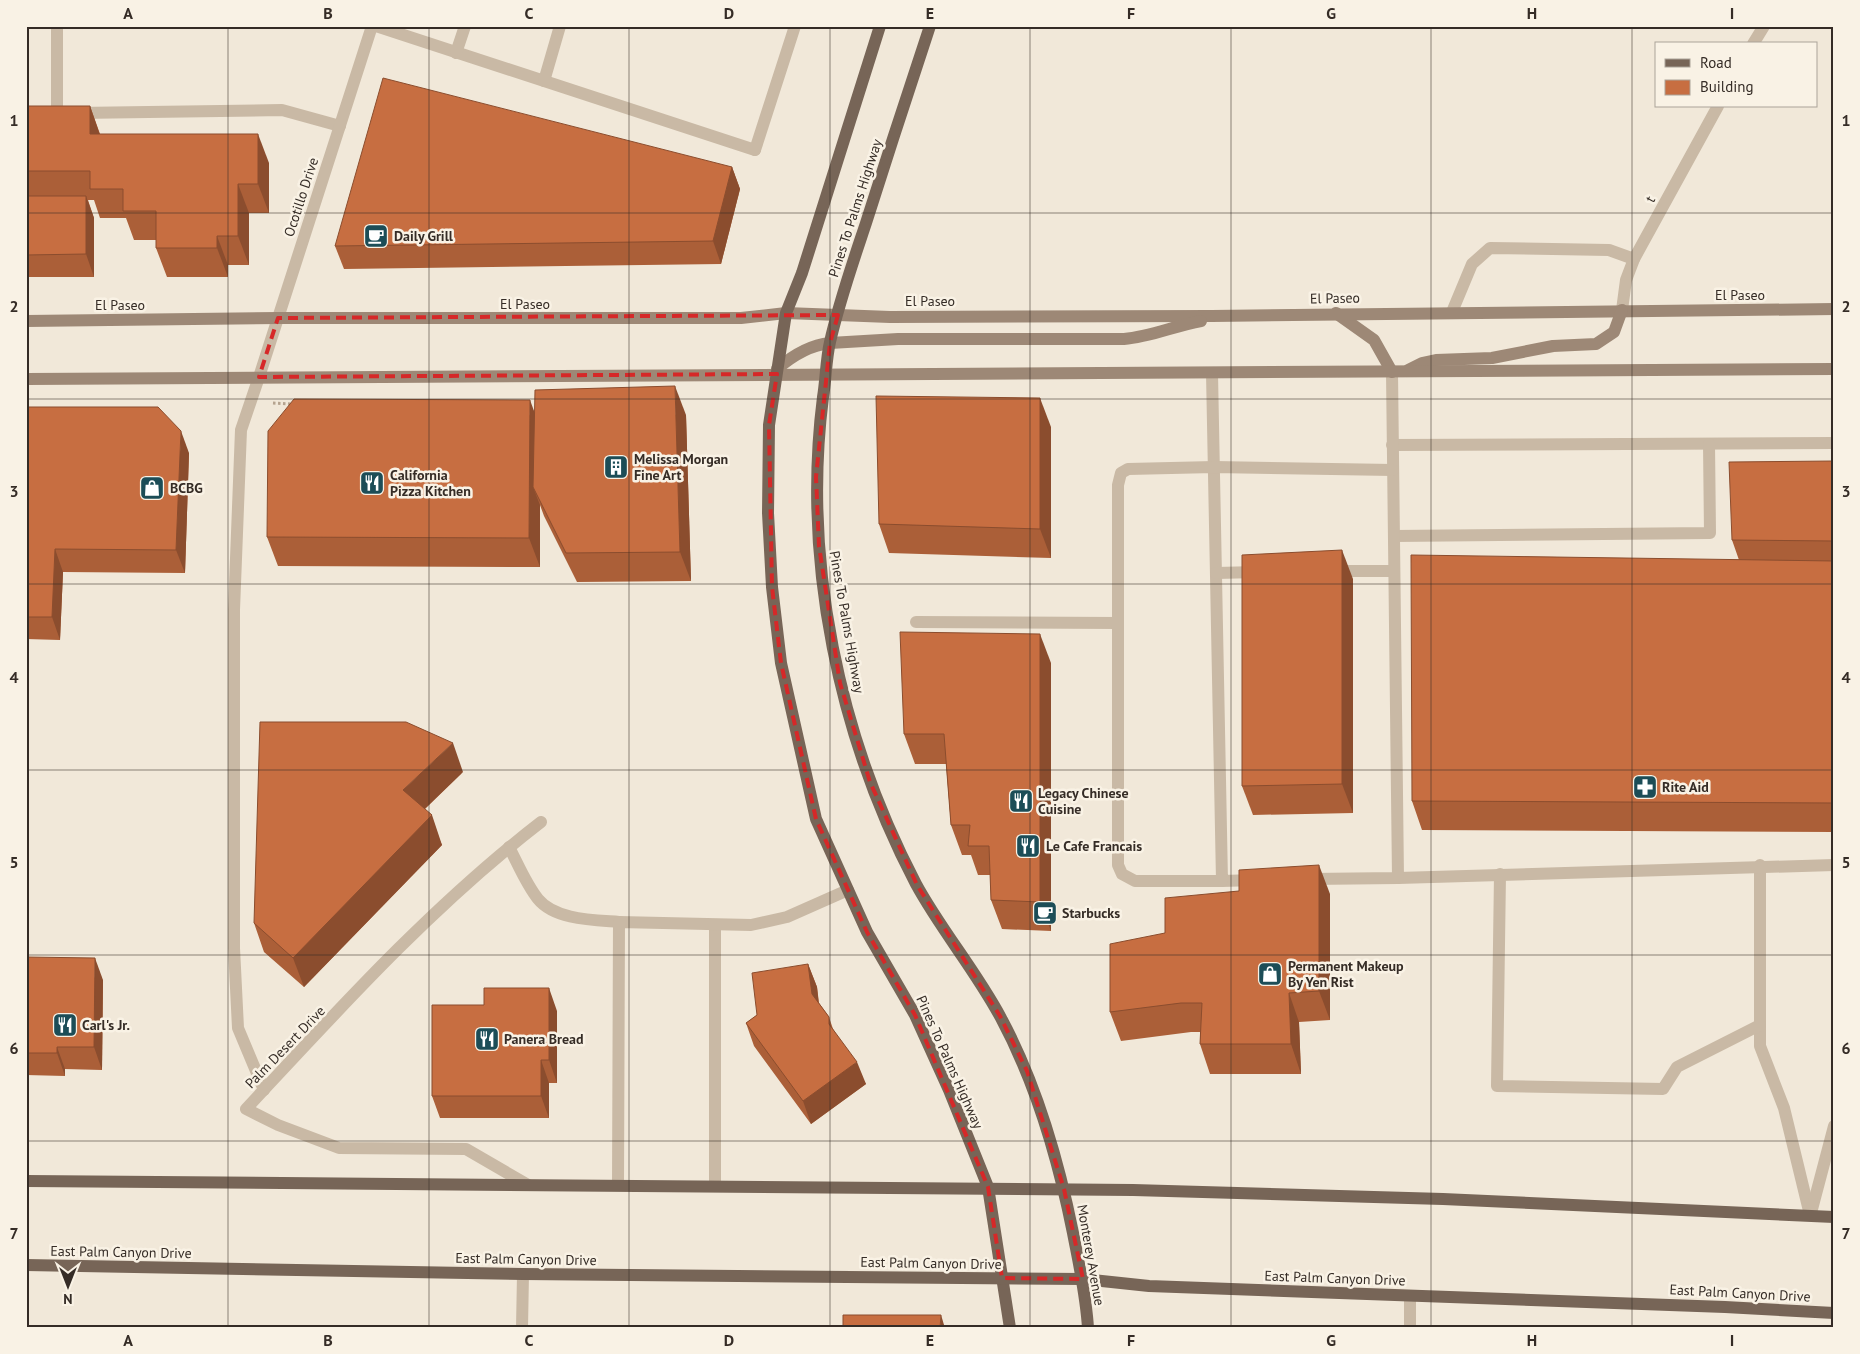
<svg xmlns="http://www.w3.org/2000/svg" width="1860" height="1354" font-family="'PT Sans',sans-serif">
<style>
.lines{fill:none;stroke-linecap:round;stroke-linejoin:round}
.path{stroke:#b5a38f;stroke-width:3;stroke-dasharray:2.5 2.5;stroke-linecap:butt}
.lane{stroke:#c9b9a5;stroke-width:12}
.street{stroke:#c9b9a5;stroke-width:12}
.secondary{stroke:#9d8876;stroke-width:12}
.primary{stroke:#776557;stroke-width:12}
.wall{fill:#ab5f38}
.shaded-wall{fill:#8b4d2e}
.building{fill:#c76e41;stroke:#8b4d2e}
.marked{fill:none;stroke:#d62828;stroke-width:4;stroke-dasharray:10 6;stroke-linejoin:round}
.grid{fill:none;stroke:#352c26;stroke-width:1;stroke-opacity:0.55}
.labels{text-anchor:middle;stroke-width:5;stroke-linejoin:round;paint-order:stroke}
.street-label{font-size:14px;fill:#352c26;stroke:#f9f2e5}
.poi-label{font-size:14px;font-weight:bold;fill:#352c26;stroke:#f9f2e5;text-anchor:start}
.neatline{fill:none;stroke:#352c26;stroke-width:2}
.grid-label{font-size:16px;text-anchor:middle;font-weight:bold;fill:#352c26}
</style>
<rect width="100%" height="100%" fill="#f1e8d9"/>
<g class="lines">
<!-- path -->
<polyline class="path" points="273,403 292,404"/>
<!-- lane -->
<g class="lane">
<polyline points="376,26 755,150"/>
<polyline points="1753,44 1764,26"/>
<polyline points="456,53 465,26"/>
<polyline points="544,81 560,26"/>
<polyline points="57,113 57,26"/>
<polyline points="77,113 282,110 340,126"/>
<polyline points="1622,310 1626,280 1634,259 1718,106"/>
<polyline points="1452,312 1472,264 1490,248 1609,250 1634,259"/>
<polyline points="1212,373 1222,881 1256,880"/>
<polyline points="259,377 241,430 234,610 234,948 238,1028 264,1090"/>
<polyline points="1392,445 1834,443"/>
<polyline points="1394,536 1710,533 1709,444"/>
<polyline points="1333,571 1394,571"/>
<polyline points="1216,573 1258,572"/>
<polyline points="916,622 1118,623"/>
<path d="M509,847C518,864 526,884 538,899C555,920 594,920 619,922"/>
<polyline points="1760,865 1760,1046 1784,1108 1810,1215"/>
<polyline points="1500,874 1497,1086 1663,1089 1677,1067 1760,1025"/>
<polyline points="1398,878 1834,865"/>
<polyline points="1309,879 1398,878 1392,372"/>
<polyline points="1222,881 1135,881 1122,874 1118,865 1118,485 1121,473 1128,469 1214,467 1393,470"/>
<polyline points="715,925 715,1186"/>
<polyline points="618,1185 619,922 751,925 787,917 848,890"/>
<polyline points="1811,1213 1834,1126"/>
<polyline points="1410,1296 1410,1328"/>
<polyline points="522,1328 523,1274"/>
</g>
<!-- street -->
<g class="street">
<polyline points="755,150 795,26"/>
<polyline points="259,377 372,26"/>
<path d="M528,1185L466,1149L339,1148L278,1125L246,1109C339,1009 432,906 541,822"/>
</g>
<!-- secondary -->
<g class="secondary">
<polyline points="1336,313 1374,340 1392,372"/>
<polyline points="26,321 278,318 741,318 786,313 890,317 1212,316 1834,309"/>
<path d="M777,369C792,356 810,345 830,343L898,339H1124C1150,337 1174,326 1201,321"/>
<polyline points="1408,370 1422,363 1436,360 1492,358 1553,346 1596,344 1614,332 1622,310"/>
<polyline points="26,379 1834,369"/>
</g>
<!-- primary -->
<g class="primary">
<polyline points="880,26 802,273 786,313 769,425 768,513 772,587 781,663 816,819 867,932 915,1015 949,1090 988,1187 1010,1328"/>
<path d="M930,26C908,92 887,157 866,223C853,262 839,302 830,342C826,359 826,379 823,397C802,562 839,737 916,884C941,930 976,971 1001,1018C1037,1085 1058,1158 1073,1233C1079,1264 1086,1295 1088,1328"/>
<polyline points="26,1181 1133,1190 1443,1199 1834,1217"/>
<polyline points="26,1265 523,1274 1083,1279 1149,1286 1725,1307 1834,1313"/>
</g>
</g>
<!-- wall -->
<g class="wall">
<polygon points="26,106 90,106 100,134 269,163 269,213 249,213 249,265 228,265 228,277 167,277 156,248 156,240 134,240 126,218 100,218 94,200 88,200 94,218 94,277 26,277"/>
<polygon points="732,167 740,189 721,264 344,269 335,246"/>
<polygon points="26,407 189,453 185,573 63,572 60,640 26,639"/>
<polygon points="534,413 686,415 691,581 577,582 544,516 540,505 540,567 278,566 267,537"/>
<polygon points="1051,427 1051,558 889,553 879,524"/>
<polygon points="1834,461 1834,832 1422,830 1412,801 1739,560 1732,540"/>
<polygon points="1353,579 1353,813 1253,815 1242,786"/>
<polygon points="1051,663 1051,931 1002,929 991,900 990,875 978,875 971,855 962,855 951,825 946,764 915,764 904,734"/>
<polygon points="463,772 425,809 442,845 304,987 264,952 254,923"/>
<polygon points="1330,894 1330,1020 1299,1022 1301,1074 1210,1074 1200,1044 1200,1032 1191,1032 1121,1041 1110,1012 1165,933"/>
<polygon points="26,957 103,980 102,1070 65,1069 65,1076 26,1075"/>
<polygon points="808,964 817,987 819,1003 829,1017 833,1029 866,1084 811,1124 754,1046 746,1023 757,1015"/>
<polygon points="557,1011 557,1083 549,1083 549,1118 440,1118 432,1096"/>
</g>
<!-- shaded-wall -->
<g class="shaded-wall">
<polygon points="90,106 100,135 90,134"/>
<polygon points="258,134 269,163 269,213 258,184"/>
<polygon points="732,167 740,189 721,264 713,241"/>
<polygon points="238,184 249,213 249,265 238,236"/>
<polygon points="86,196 94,218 94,277 86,254"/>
<polygon points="217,236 228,265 228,277 217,248"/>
<polygon points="675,386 686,415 691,581 680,552"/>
<polygon points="1040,398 1051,427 1051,558 1040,529"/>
<polygon points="530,400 541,430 533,487 540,505 540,567 529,538"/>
<polygon points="181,431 189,453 185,573 176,550"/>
<polygon points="55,549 63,572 60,640 52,617"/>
<polygon points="1342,550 1353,579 1353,813 1342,784"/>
<polygon points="1040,634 1051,663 1051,931 1040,902"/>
<polygon points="453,743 463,772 414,819 403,790"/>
<polygon points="432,815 442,845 304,987 293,958"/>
<polygon points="1319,865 1330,894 1330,1020 1319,991"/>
<polygon points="95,958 103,980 102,1070 94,1047"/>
<polygon points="808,964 817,987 820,1017 812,994"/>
<polygon points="549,988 557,1011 557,1083 549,1060"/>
<polygon points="1289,993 1299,1022 1301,1074 1291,1044"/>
<polygon points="57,1047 65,1069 65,1076 57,1053"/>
<polygon points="541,1060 549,1083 549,1118 541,1096"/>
<polygon points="857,1062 866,1084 811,1124 803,1101"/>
<polygon points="941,1315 945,1328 940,1328"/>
</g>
<!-- building -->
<g class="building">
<polygon points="383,78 732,167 713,241 335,246"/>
<polygon points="26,106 90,106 90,134 258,134 258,184 238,184 238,236 217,236 217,248 156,248 156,211 123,211 123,189 90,189 90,171 26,171"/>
<polygon points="26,196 86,196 86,254 26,255"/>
<polygon points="675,386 680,552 566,553 533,487 535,390"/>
<polygon points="876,396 1040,398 1040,529 879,524"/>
<polygon points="294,399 530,400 529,538 267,537 268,431"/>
<polygon points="26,407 158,407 181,431 176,550 55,549 52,617 26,617"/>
<polygon points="1834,461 1834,541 1732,540 1729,462"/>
<polygon points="1342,550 1342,784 1242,786 1242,555"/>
<polygon points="1411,555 1834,561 1834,803 1412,801"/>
<polygon points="900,632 1040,634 1040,902 991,900 989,846 968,846 970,825 951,825 944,734 904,734"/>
<polygon points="260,722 406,722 453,743 403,790 432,815 293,958 254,923"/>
<polygon points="1319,865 1319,991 1289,993 1291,1044 1200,1044 1202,1003 1181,1003 1110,1012 1110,944 1165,933 1165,898 1239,891 1239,870"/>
<polygon points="26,957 95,958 94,1047 57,1047 57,1053 26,1053"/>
<polygon points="808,964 812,994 829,1017 829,1024 857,1062 803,1101 746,1023 757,1015 752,973"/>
<polygon points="484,988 549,988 549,1060 541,1060 541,1096 432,1096 432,1005 484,1005"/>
<polygon points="843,1315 941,1315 940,1328 843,1328"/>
</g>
<!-- marked area -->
<path class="marked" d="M838,315L830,343L816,477L819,546L840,683L870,782L917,885L1000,1016L1027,1071L1064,1189L1083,1279L1002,1278L988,1187L915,1015L867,932L816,819L781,663L772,587L769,425L777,374L259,377L278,318Z"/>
<!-- grid -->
<path class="grid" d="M228,26V1328M429,26V1328M629,26V1328M830,26V1328M1030,26V1328M1231,26V1328M1431,26V1328M1632,26V1328M26,213H1834M26,399H1834M26,584H1834M26,770H1834M26,955H1834M26,1141H1834"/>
<!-- icons -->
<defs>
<symbol id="cafe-square" viewBox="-11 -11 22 22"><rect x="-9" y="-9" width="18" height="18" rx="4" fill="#1c4d57" stroke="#f9f2e5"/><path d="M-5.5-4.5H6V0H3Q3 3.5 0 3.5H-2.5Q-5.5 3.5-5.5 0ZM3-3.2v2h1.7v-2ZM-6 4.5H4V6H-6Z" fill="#fff"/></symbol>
<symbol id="building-square" viewBox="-11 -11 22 22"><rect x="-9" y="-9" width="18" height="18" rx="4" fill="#1c4d57" stroke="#f9f2e5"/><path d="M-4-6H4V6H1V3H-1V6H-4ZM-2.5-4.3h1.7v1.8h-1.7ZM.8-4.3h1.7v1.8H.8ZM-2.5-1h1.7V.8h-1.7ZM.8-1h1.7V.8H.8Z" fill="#fff"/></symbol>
<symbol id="restaurant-square" viewBox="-11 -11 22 22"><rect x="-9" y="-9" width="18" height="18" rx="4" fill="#1c4d57" stroke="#f9f2e5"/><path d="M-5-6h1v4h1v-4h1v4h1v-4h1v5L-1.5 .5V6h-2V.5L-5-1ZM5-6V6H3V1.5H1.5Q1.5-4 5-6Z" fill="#fff"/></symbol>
<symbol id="shop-square" viewBox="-11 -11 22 22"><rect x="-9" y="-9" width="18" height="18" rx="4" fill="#1c4d57" stroke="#f9f2e5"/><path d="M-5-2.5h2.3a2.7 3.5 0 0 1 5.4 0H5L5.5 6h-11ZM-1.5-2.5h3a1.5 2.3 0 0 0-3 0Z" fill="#fff"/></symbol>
<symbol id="pharmacy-square" viewBox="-11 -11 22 22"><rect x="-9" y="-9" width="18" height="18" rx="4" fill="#1c4d57" stroke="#f9f2e5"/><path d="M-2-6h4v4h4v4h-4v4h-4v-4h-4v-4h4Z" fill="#fff"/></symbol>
</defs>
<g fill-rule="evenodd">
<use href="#cafe-square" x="362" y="222" width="28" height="28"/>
<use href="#building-square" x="602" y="453" width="28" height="28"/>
<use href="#restaurant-square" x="358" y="469" width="28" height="28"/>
<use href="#shop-square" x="138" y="474" width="28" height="28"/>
<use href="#pharmacy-square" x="1631" y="773" width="28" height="28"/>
<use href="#restaurant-square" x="1007" y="787" width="28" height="28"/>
<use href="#restaurant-square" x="1014" y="832" width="28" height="28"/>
<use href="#cafe-square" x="1031" y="899" width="28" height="28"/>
<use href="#shop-square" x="1256" y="960" width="28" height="28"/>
<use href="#restaurant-square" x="51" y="1011" width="28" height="28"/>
<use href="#restaurant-square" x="473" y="1025" width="28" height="28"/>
</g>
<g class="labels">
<!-- street labels -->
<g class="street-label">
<text transform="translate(301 197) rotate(-72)" y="5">Ocotillo Drive</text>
<text transform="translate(1650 199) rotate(-61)" y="5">t</text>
<text transform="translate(855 208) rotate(-72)" y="5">Pines To Palms Highway</text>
<text x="1740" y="300">El Paseo</text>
<text transform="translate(1335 298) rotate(-1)" y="5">El Paseo</text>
<text x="930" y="306">El Paseo</text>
<text x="525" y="309">El Paseo</text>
<text x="120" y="310">El Paseo</text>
<text transform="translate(847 622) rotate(80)" y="5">Pines To Palms Highway</text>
<text transform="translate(285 1047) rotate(-46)" y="5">Palm Desert Drive</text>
<text transform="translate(950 1062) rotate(66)" y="5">Pines To Palms Highway</text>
<text transform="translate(121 1252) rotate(1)" y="5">East Palm Canyon Drive</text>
<text transform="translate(1091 1255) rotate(80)" y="5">Monterey Avenue</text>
<text transform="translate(526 1259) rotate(1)" y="5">East Palm Canyon Drive</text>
<text transform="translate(931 1263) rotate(1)" y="5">East Palm Canyon Drive</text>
<text transform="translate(1335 1278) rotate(2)" y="5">East Palm Canyon Drive</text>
<text transform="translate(1740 1293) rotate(3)" y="5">East Palm Canyon Drive</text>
</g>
<!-- poi labels -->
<g class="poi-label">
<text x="394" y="241">Daily Grill</text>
<text x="634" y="464">Melissa Morgan<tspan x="634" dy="16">Fine Art</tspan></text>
<text x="390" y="480">California<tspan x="390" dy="16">Pizza Kitchen</tspan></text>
<text x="170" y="493">BCBG</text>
<text x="1662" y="792">Rite Aid</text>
<text x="1038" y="798">Legacy Chinese<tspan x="1038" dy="16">Cuisine</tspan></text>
<text x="1046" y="851">Le Cafe Francais</text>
<text x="1062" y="918">Starbucks</text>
<text x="1288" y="971">Permanent Makeup<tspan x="1288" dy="16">By Yen Rist</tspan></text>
<text x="82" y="1030">Carl's Jr.</text>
<text x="504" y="1044">Panera Bread</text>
</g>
</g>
<!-- border -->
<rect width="1860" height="1354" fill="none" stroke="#f9f2e5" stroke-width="55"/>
<!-- legend -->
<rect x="1655" y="42" width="162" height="65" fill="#f9f2e5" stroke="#aba399"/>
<rect x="1665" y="59" width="25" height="8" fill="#776557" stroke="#aba399"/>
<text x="1700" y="68" font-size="15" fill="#352c26">Road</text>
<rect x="1665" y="80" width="25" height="15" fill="#c76e41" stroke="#aba399"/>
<text x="1700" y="92" font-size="15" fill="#352c26">Building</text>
<!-- north arrow -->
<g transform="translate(68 1286) rotate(180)" stroke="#f9f2e5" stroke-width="4" paint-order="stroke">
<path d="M0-4L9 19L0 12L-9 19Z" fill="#352c26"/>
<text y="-8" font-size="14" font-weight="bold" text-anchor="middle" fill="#352c26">N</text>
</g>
<rect x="28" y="28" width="1804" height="1298" class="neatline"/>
<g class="grid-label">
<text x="128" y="19">A</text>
<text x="328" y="19">B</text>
<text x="529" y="19">C</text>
<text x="729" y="19">D</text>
<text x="930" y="19">E</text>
<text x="1131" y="19">F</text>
<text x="1331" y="19">G</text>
<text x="1532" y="19">H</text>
<text x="1732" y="19">I</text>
<text x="14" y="126">1</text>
<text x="1846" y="126">1</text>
<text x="14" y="312">2</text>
<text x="1846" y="312">2</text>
<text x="14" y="497">3</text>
<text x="1846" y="497">3</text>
<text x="14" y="683">4</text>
<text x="1846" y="683">4</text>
<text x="14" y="868">5</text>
<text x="1846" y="868">5</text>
<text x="14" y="1054">6</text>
<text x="1846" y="1054">6</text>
<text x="14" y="1239">7</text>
<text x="1846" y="1239">7</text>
<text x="128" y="1346">A</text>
<text x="328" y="1346">B</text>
<text x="529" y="1346">C</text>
<text x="729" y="1346">D</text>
<text x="930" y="1346">E</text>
<text x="1131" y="1346">F</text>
<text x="1331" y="1346">G</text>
<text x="1532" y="1346">H</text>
<text x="1732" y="1346">I</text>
</g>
</svg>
